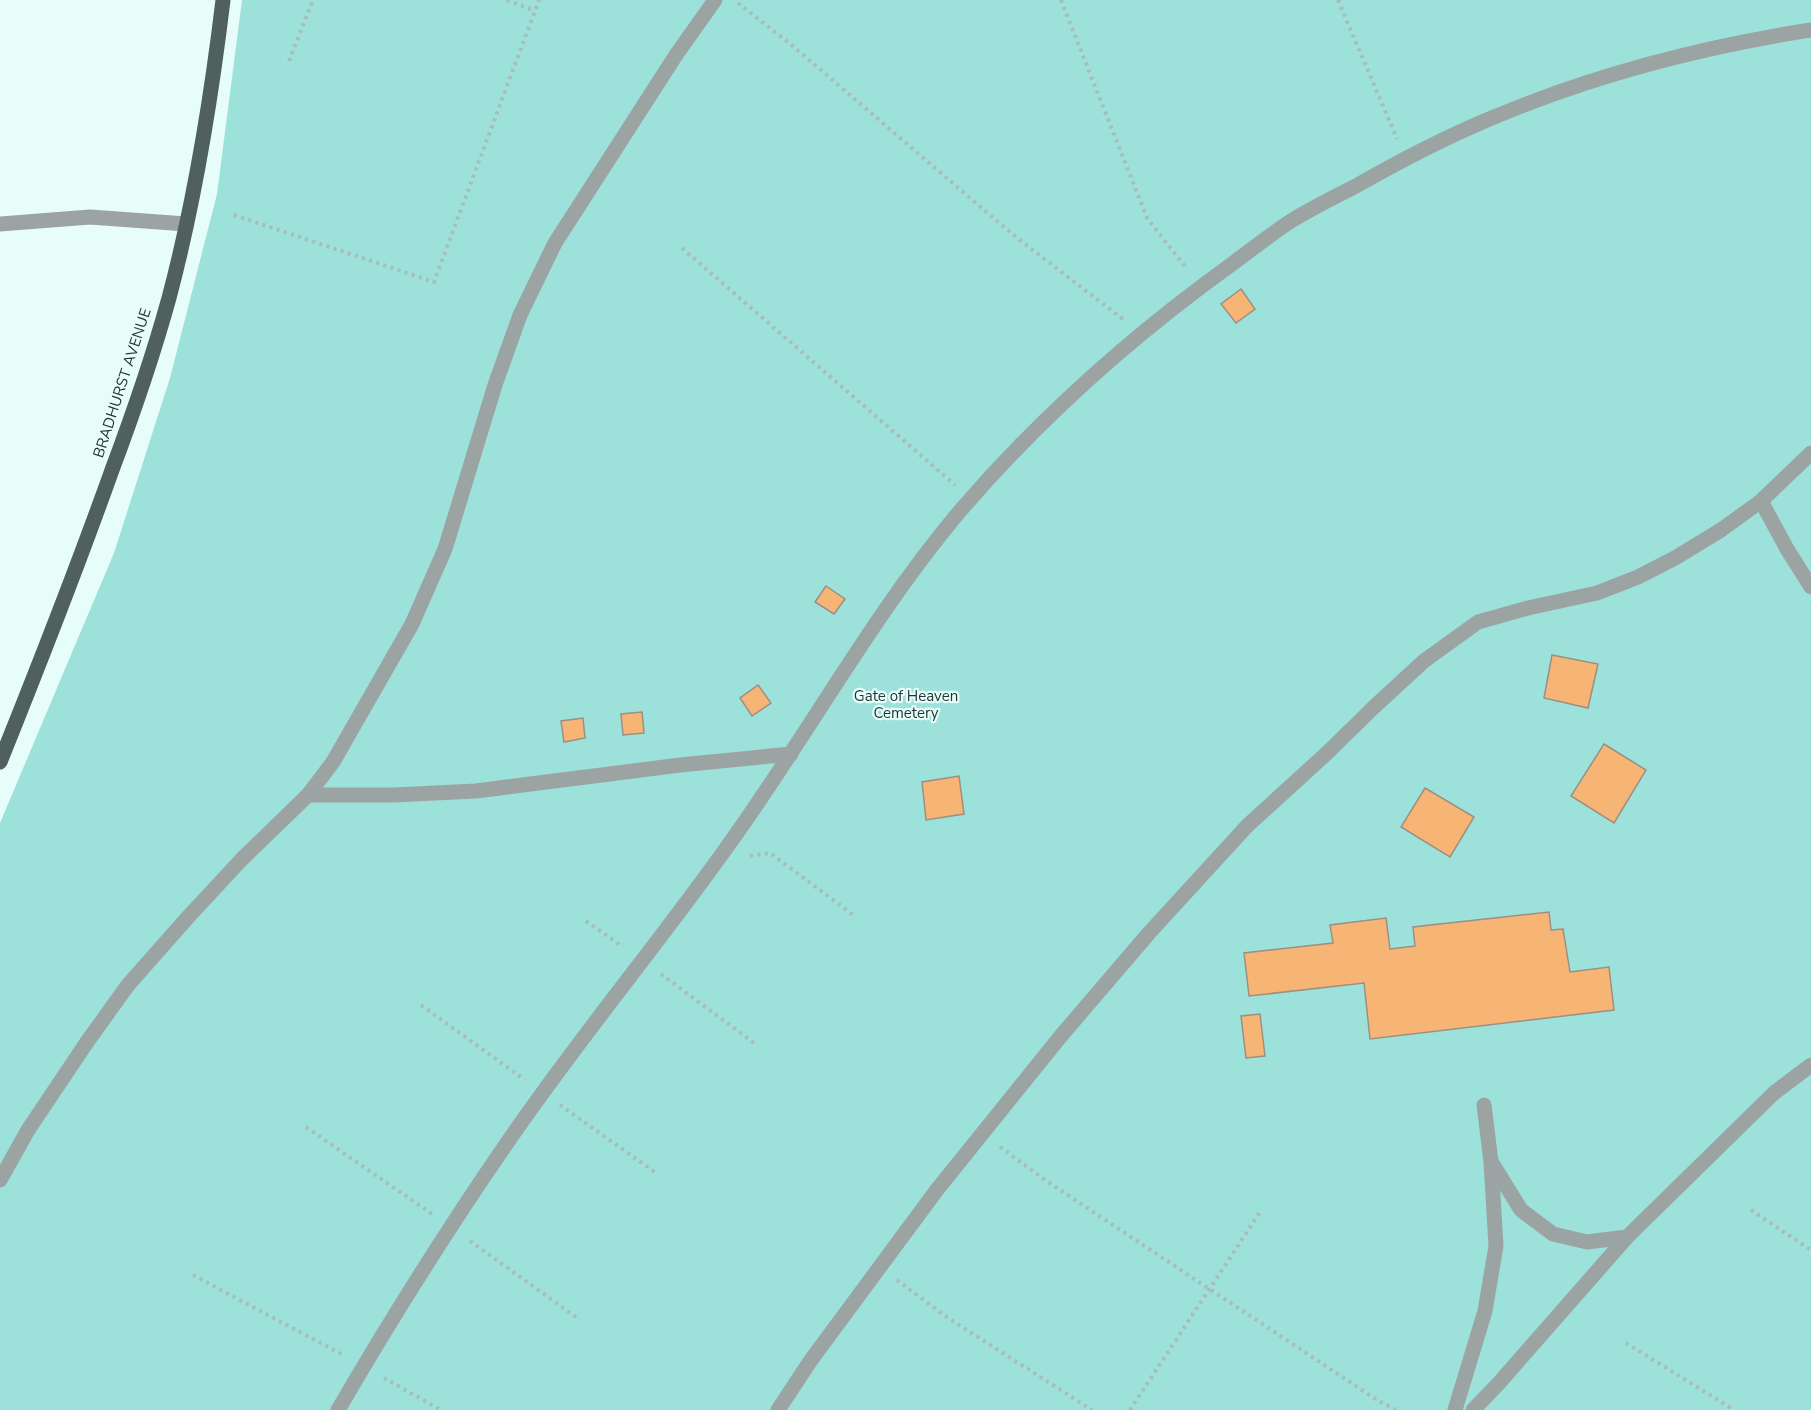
<svg xmlns="http://www.w3.org/2000/svg" width="1811" height="1410" font-family="'Nunito Sans',sans-serif">
<style>
.green{fill:#9de1db}
.building{fill:#f6b575;stroke:#9c8f83;stroke-width:1.5}
.lines{fill:none;stroke-linecap:round;stroke-linejoin:round}
.path{stroke:#a9bcba;stroke-width:4;stroke-dasharray:3 4.5;stroke-linecap:butt}
.minor{stroke:#9ba4a3;stroke-width:15}
.major{stroke:#50605e;stroke-width:15}
.labels{text-anchor:middle;stroke-width:4.5;stroke-linejoin:round;paint-order:stroke}
.street-label{font-size:15px;fill:#2a3332;stroke:#e6fdfa}
.park-label{font-size:15px;fill:#1f3534;stroke:#e6fdfa}
</style>
<rect width="100%" height="100%" fill="#e6fdfa"/>
<!-- green -->
<polygon class="green" points="242,0 1811,0 1811,1410 0,1410 0,823 114,553 170,378 217,194"/>
<!-- building -->
<g class="building">
<polygon points="1241,289 1255,309 1236,323 1221,304"/>
<polygon points="826,586 845,599 834,614 815,602"/>
<polygon points="1552,655 1598,664 1588,708 1544,698"/>
<polygon points="758,685 771,703 752,716 740,698"/>
<polygon points="642,712 644,733 623,735 621,714"/>
<polygon points="583,718 585,738 564,742 561,721"/>
<polygon points="1604,744 1646,770 1614,823 1571,796"/>
<polygon points="959,776 964,814 926,820 922,782"/>
<polygon points="1425,788 1474,817 1450,857 1401,827"/>
<polygon points="1549,912 1551,930 1563,929 1570,972 1609,967 1614,1010 1370,1039 1364,983 1249,996 1244,953 1333,943 1330,925 1386,918 1390,949 1415,946 1413,927"/>
<polygon points="1260,1014 1265,1056 1246,1058 1241,1016"/>
</g>
<g class="lines">
<!-- path -->
<g class="path">
<polyline points="507,0 535,11"/>
<polyline points="1061,0 1147,218 1187,269"/>
<polyline points="1338,0 1397,139"/>
<polyline points="738,3 794,47 1012,234 1124,320"/>
<polyline points="289,61 313,0"/>
<polyline points="234,215 434,282 539,0"/>
<polyline points="682,248 955,485"/>
<polyline points="750,856 770,853 856,917"/>
<polyline points="586,921 623,947"/>
<polyline points="661,974 754,1043"/>
<polyline points="421,1005 525,1080"/>
<polyline points="560,1105 656,1173"/>
<polyline points="306,1127 432,1214"/>
<polyline points="1000,1147 1045,1180 1377,1400 1396,1410"/>
<polyline points="1751,1210 1811,1250"/>
<polyline points="470,1241 580,1320"/>
<polyline points="193,1275 343,1355"/>
<polyline points="897,1280 945,1316 1092,1410"/>
<polyline points="1626,1343 1734,1410"/>
<polyline points="384,1378 441,1410"/>
<polyline points="1130,1410 1260,1212"/>
</g>
<!-- minor -->
<g class="minor">
<polyline points="0,224 90,217 186,224"/>
<polyline points="1761,501 1787,549 1811,587"/>
<polyline points="308,795 394,795 476,791 680,765 791,754"/>
<polyline points="1492,1163 1521,1210 1553,1234 1587,1242 1627,1237"/>
<polyline points="0,1180 28,1130 87,1042 128,985 189,916 242,859 308,795 333,762 412,624 445,549 495,385 520,315 555,243 676,55 715,0"/>
<path d="M338,1410C391,1319 447,1230 507,1143C578,1039 660,942 732,840C810,731 874,613 960,511C1040,418 1132,336 1232,264C1251,250 1271,234 1291,221C1312,208 1334,197 1356,186C1398,162 1442,139 1487,120C1590,76 1701,47 1811,30"/>
<polyline points="778,1410 811,1360 936,1191 1060,1037 1149,933 1247,826 1327,753 1374,707 1424,661 1478,622 1528,608 1597,593 1638,577 1675,558 1721,530 1761,501 1811,453"/>
<polyline points="1455,1410 1485,1311 1496,1246 1491,1162 1484,1105"/>
<polyline points="1473,1410 1499,1383 1627,1237 1774,1093 1811,1065"/>
</g>
<!-- major -->
<path class="major" d="M0,762C39,665 77,568 112,470C133,414 153,356 169,298C195,200 211,100 223,0"/>
</g>
<g class="labels">
<!-- street labels -->
<g class="street-label">
<text transform="translate(122 383) rotate(-72)" y="5">BRADHURST AVENUE</text>
</g>
<!-- park labels -->
<g class="park-label">
<text x="906" y="701">Gate of Heaven<tspan x="906" dy="17">Cemetery</tspan></text>
</g>
</g>
</svg>
